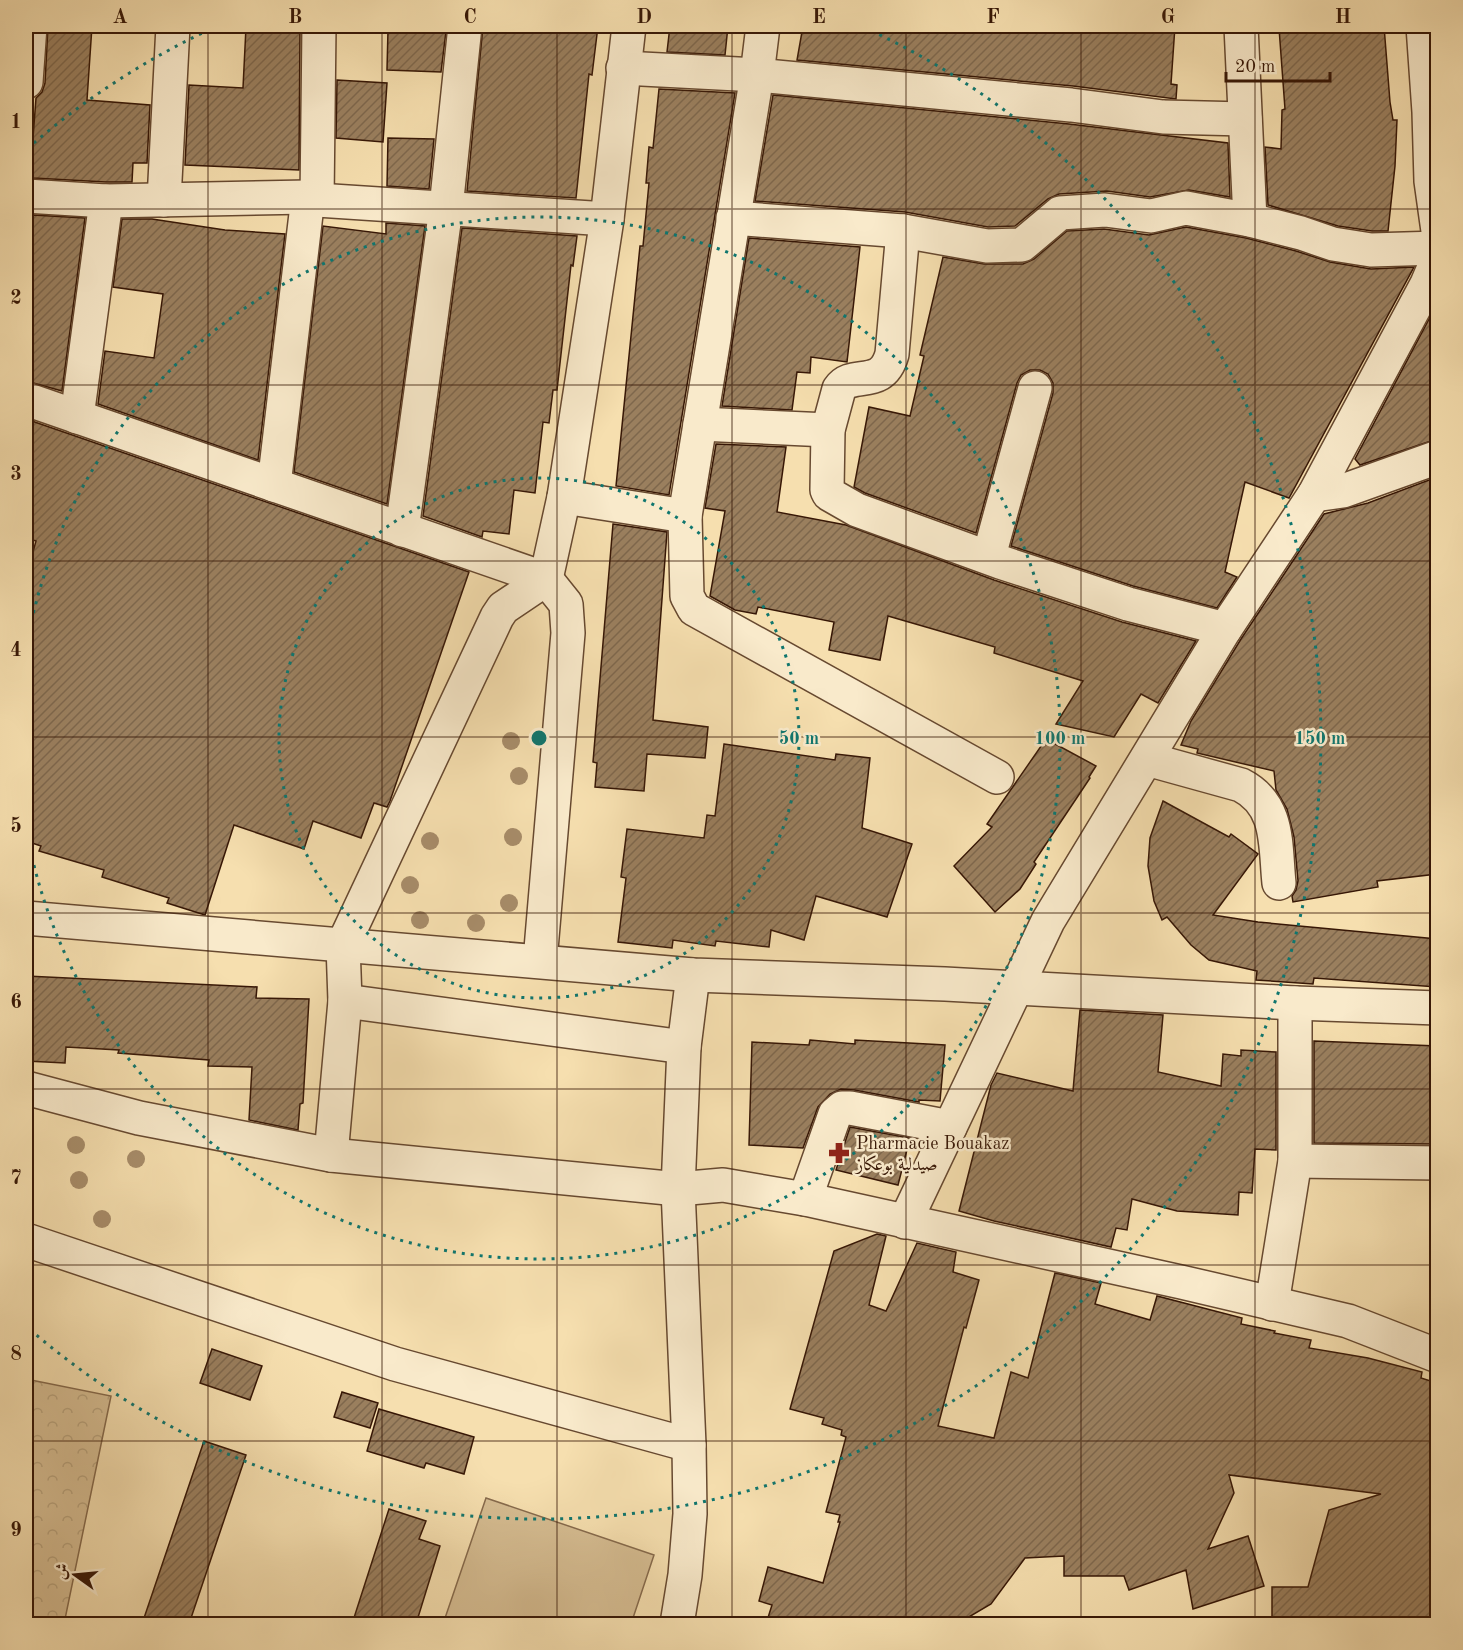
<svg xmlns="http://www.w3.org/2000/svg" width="1463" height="1650" font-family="'Old Standard TT',Amiri,serif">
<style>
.forest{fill:url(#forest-crowns);stroke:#866a4c;stroke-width:1.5}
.garden{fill:#d6bd92;stroke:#866a4c;stroke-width:1.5}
.building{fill:url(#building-hatch);stroke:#371706;stroke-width:1.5}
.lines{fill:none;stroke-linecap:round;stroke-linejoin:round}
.minor-casing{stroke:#674930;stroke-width:36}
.minor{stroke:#f9eacb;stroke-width:33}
.tree{fill:#a78c69}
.grid{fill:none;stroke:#371706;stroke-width:1.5;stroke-opacity:0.55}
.ring{fill:none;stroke:#0f766e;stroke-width:3;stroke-dasharray:3 6}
.labels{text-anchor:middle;stroke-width:5;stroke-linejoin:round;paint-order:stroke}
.poi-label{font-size:18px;fill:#371706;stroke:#f9eacb;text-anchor:start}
.centre{fill:#0f766e;stroke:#f9eacb;stroke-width:3}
.ring-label{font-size:18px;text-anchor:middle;font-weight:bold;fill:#0f766e;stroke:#f9eacb;stroke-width:5;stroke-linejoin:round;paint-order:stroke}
.neatline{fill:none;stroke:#371706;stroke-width:2}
.grid-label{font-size:20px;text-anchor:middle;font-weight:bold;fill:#371706}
</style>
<defs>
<pattern id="forest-crowns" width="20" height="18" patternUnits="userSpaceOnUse" patternTransform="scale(1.5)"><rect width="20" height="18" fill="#d6bd92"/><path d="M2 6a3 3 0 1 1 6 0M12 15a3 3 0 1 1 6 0" fill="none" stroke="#b8a27c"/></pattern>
<pattern id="building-hatch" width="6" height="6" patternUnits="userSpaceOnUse" patternTransform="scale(1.5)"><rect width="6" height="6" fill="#9a7f5e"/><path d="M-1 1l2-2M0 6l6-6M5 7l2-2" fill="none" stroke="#7e674c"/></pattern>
</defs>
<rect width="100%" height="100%" fill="#f6dfaf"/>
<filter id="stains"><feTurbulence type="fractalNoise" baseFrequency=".00333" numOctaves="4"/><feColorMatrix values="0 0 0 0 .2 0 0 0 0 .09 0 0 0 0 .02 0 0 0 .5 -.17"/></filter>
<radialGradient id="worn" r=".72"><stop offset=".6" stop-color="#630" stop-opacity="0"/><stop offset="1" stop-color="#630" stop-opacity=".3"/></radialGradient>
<!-- forest -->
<polygon class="forest" points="26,1379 111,1396 64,1624 26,1624"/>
<!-- garden -->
<polygon class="garden" points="486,1498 654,1555 631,1624 443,1624"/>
<!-- building -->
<g class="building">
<polygon points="48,26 92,26 87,100 150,105 147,163 133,163 132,182 106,182 33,178 32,151 36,98 42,92 45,83"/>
<polygon points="260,26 300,26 299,170 185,165 189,85 243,88 246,27 260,27"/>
<polygon points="483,26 598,26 592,75 589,74 576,198 467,191"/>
<polygon points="670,26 728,26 725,55 667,52"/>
<polygon points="803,26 1175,26 1171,84 1177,85 1176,99 1073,86 797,60"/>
<polygon points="1301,26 1384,26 1390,102 1393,120 1397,120 1395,166 1388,231 1372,231 1338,226 1268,205 1265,147 1281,149 1282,110 1285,109 1279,28"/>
<polygon points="388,30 446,31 441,72 387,70"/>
<polygon points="337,80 387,83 383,142 336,138"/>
<polygon points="659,89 735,93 669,495 616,486 640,246 643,246 649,183 646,183 649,147 653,148"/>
<polygon points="773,95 1069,124 1228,143 1230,197 1189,190 1150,197 1107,191 1059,194 1048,199 1015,226 988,227 905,212 755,201"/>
<polygon points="388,138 434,139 429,189 387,186"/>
<polygon points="33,215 85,218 62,391 26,381 26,243 29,217 33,218"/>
<polygon points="122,219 152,219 225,230 285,234 258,460 98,404 105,351 154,358 163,294 113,287"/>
<polygon points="386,223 425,226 387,504 294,472 323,226 386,234"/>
<polygon points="1186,227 1246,238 1296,251 1330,262 1371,269 1414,267 1289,498 1245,482 1225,572 1237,577 1217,608 1133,586 1011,546 1053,393 1053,383 1048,374 1040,370 1030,370 1021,375 1017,383 976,533 865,493 854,487 869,407 910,416 924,356 920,355 943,257 984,264 1023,264 1034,259 1067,231 1104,229 1149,235"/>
<polygon points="462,228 577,236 573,266 571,265 557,390 553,390 549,423 543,422 535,493 514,490 509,534 483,531 482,537 423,516"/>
<polygon points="749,238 860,247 847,362 811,357 810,373 797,372 792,410 722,406"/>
<polygon points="1437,304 1437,439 1360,465 1355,459"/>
<polygon points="26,419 469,572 390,801 387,807 374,803 361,838 313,821 304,849 234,825 205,915 167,903 169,898 102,877 104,870 39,851 41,846 26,841 26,577 36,541 26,538"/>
<polygon points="716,444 786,447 777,512 846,525 994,580 1122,622 1196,641 1158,703 1141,694 1114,737 1056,724 1083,681 994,653 995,647 888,616 880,660 829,650 834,622 758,607 756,614 735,610 710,596 725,511 705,508"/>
<polygon points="1437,477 1437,761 1432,761 1437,801 1432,801 1437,874 1377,881 1378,887 1293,902 1292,896 1296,890 1298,881 1294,837 1287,809 1276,790 1274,771 1197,753 1198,749 1181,745 1191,721 1241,639 1324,514 1368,503"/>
<polygon points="613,524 667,532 653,720 708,727 705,758 647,754 644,791 595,787 597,763 593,762"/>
<polygon points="1046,739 1096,766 1089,777 1090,778 1034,862 1036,864 1020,889 995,912 954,866 992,827 987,824"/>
<polygon points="724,744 835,760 836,754 870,758 862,828 912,844 887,917 816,896 804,940 771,930 769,947 716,941 715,946 673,940 672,948 618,942 626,878 621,877 627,829 704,838 707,815 715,816"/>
<polygon points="1163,801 1229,837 1231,834 1258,854 1213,915 1258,922 1437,939 1437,987 1314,978 1313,984 1256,980 1257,971 1209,960 1191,945 1167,917 1162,920 1154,901 1148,866 1150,838"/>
<polygon points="26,976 257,987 256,998 309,999 303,1103 300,1104 298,1130 249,1120 252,1067 208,1066 209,1060 118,1053 119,1050 66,1047 65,1063 26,1061"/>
<polygon points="1080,1010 1163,1015 1158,1072 1221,1086 1223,1054 1241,1056 1241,1050 1276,1052 1276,1150 1255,1149 1252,1193 1239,1192 1238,1215 1177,1211 1132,1199 1127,1230 1116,1228 1111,1247 994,1221 959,1211 991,1085 997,1073 1073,1091"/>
<polygon points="810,1040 855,1044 855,1040 945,1045 940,1101 919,1100 919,1102 854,1090 841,1089 830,1094 818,1107 803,1148 749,1145 752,1042 809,1045"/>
<polygon points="1314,1041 1437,1046 1437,1144 1314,1143"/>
<polygon points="850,1127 910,1138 898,1185 836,1170"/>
<polygon points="877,1234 886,1236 869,1305 886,1311 917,1243 956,1252 953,1272 979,1280 966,1328 964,1327 938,1426 994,1438 1011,1372 1028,1378 1055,1273 1101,1283 1095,1304 1150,1320 1157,1296 1242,1318 1241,1324 1275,1331 1274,1333 1311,1340 1309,1348 1368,1358 1422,1372 1421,1378 1437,1383 1437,1624 1272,1624 1272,1587 1308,1587 1329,1510 1381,1494 1229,1475 1234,1493 1208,1549 1248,1536 1264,1586 1193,1609 1186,1570 1129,1590 1124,1576 1064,1576 1064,1556 1025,1558 991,1604 957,1624 766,1624 772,1605 759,1601 768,1567 823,1583 840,1522 838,1522 840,1515 826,1512 846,1437 841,1435 842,1430 822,1424 824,1418 790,1409 834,1251"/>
<polygon points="212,1349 262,1366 250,1400 200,1383"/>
<polygon points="342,1392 378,1403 370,1428 334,1417"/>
<polygon points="379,1409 474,1437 464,1474 426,1463 424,1468 367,1451"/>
<polygon points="204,1441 246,1455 189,1624 142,1624"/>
<polygon points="389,1509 426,1521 419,1539 440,1546 416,1624 352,1624"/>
</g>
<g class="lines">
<defs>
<g id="minor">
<polyline points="1241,26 1250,220"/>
<polyline points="1423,26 1429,112 1431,181 1438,231"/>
<polyline points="623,68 757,75 1071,105 1163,117 1245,119"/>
<polyline points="26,82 30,26"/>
<polyline points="26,196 106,201 308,197 317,200 607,219"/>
<polyline points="164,200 173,26"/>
<polyline points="317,200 319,26"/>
<polyline points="733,218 903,231 987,246 1022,245 1060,213 1105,210 1151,216 1186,208 1250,220 1301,233 1333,244 1371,250 1438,248"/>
<path d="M903,231L892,354C882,391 852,369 839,389L828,430L827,490L829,494L857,510L1000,562L1128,604L1225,629"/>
<polyline points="26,399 546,579 566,604 568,633 540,961"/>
<polyline points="77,417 106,201"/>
<polyline points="700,424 828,430"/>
<polyline points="274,485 308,197"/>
<polyline points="1314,495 1343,491 1438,457"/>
<polyline points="564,497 685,516 757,75 763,26"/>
<polyline points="685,516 687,596 694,609 997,777"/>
<polyline points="402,530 446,208 465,26"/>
<polyline points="989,556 1035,388"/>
<path d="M1147,759L1241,785C1280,805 1275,845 1279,883"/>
<polyline points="26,918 693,975 945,984 1295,1003 1438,1008"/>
<polyline points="345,1001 684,1047"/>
<polyline points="26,1088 139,1118 331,1155 678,1189 723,1185 805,1199 1181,1282 1348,1321 1438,1356"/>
<polyline points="331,1155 345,1001 343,945 497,617 503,608 546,579 564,497 607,219 629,26"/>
<polyline points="1295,1161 1438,1163"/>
<polyline points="805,1199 835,1114 842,1108 850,1108 950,1127"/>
<polyline points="905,1222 1048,921 1225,629 1314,495 1427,284 1438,258"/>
<polyline points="26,1240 395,1364 689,1445"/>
<polyline points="1272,1304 1295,1161 1295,1003"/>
<polyline points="677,1624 685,1575 690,1514 689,1445 678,1189 684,1047 693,975"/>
</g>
</defs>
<!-- minor casing -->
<use href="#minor" class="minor-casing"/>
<!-- minor -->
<use href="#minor" class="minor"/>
</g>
<!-- trees -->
<g class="tree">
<circle cx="511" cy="741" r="9"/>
<circle cx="519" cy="776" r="9"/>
<circle cx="513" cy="837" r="9"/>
<circle cx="430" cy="841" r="9"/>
<circle cx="410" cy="885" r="9"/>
<circle cx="509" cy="903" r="9"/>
<circle cx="420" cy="920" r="9"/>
<circle cx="476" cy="923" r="9"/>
<circle cx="76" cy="1145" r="9"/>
<circle cx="136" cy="1159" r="9"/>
<circle cx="79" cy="1180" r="9"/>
<circle cx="102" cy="1219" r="9"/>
</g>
<!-- grid -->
<path class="grid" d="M208,26V1624M382,26V1624M557,26V1624M732,26V1624M906,26V1624M1081,26V1624M1255,26V1624M26,209H1438M26,385H1438M26,561H1438M26,737H1438M26,913H1438M26,1089H1438M26,1265H1438M26,1441H1438"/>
<!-- distance rings -->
<g class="ring">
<circle cx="539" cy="738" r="260"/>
<path d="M26 648A521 521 0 1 1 26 828"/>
<path d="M27 149A781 781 0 0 1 215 27M863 27A781 781 0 1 1 27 1327"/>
</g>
<!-- icons -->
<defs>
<symbol id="pharmacy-bare" viewBox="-9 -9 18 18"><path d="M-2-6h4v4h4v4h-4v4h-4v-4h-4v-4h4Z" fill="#8f2418" stroke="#f9eacb" stroke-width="2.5" paint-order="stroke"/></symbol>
</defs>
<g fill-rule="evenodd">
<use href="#pharmacy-bare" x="824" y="1138" width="30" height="30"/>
</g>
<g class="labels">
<!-- poi labels -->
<g class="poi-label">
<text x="856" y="1149">Pharmacie Bouakaz<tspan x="856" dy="21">صيدلية بوعكاز</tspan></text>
</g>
</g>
<circle cx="539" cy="738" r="9" class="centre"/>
<g class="ring-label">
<text x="799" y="744">50 m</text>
<text x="1060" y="744">100 m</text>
<text x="1320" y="744">150 m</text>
</g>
<!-- margin -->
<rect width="1463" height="1650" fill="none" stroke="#f6dfaf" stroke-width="66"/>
<!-- north arrow -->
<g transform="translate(75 1575) rotate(285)" stroke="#f9eacb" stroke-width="4.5" paint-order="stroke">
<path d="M0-4.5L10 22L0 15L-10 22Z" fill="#371706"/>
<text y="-9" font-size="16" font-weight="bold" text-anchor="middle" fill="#371706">ش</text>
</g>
<!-- scale -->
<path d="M1226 72v9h104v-9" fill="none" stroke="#371706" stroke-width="3"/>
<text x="1235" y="72" font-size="18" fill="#371706" stroke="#f9eacb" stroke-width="4.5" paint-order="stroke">20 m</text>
<rect x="33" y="33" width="1397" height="1584" class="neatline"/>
<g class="grid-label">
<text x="120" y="23">A</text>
<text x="295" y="23">B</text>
<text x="470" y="23">C</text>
<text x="644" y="23">D</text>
<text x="819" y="23">E</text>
<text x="993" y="23">F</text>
<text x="1168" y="23">G</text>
<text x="1343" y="23">H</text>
<text x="16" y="128">1</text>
<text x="16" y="304">2</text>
<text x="16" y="480">3</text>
<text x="16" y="656">4</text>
<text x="16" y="832">5</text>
<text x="16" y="1008">6</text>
<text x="16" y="1184">7</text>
<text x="16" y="1360">8</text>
<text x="16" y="1536">9</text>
</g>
<rect width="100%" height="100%" filter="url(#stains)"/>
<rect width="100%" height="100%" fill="url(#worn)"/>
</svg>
